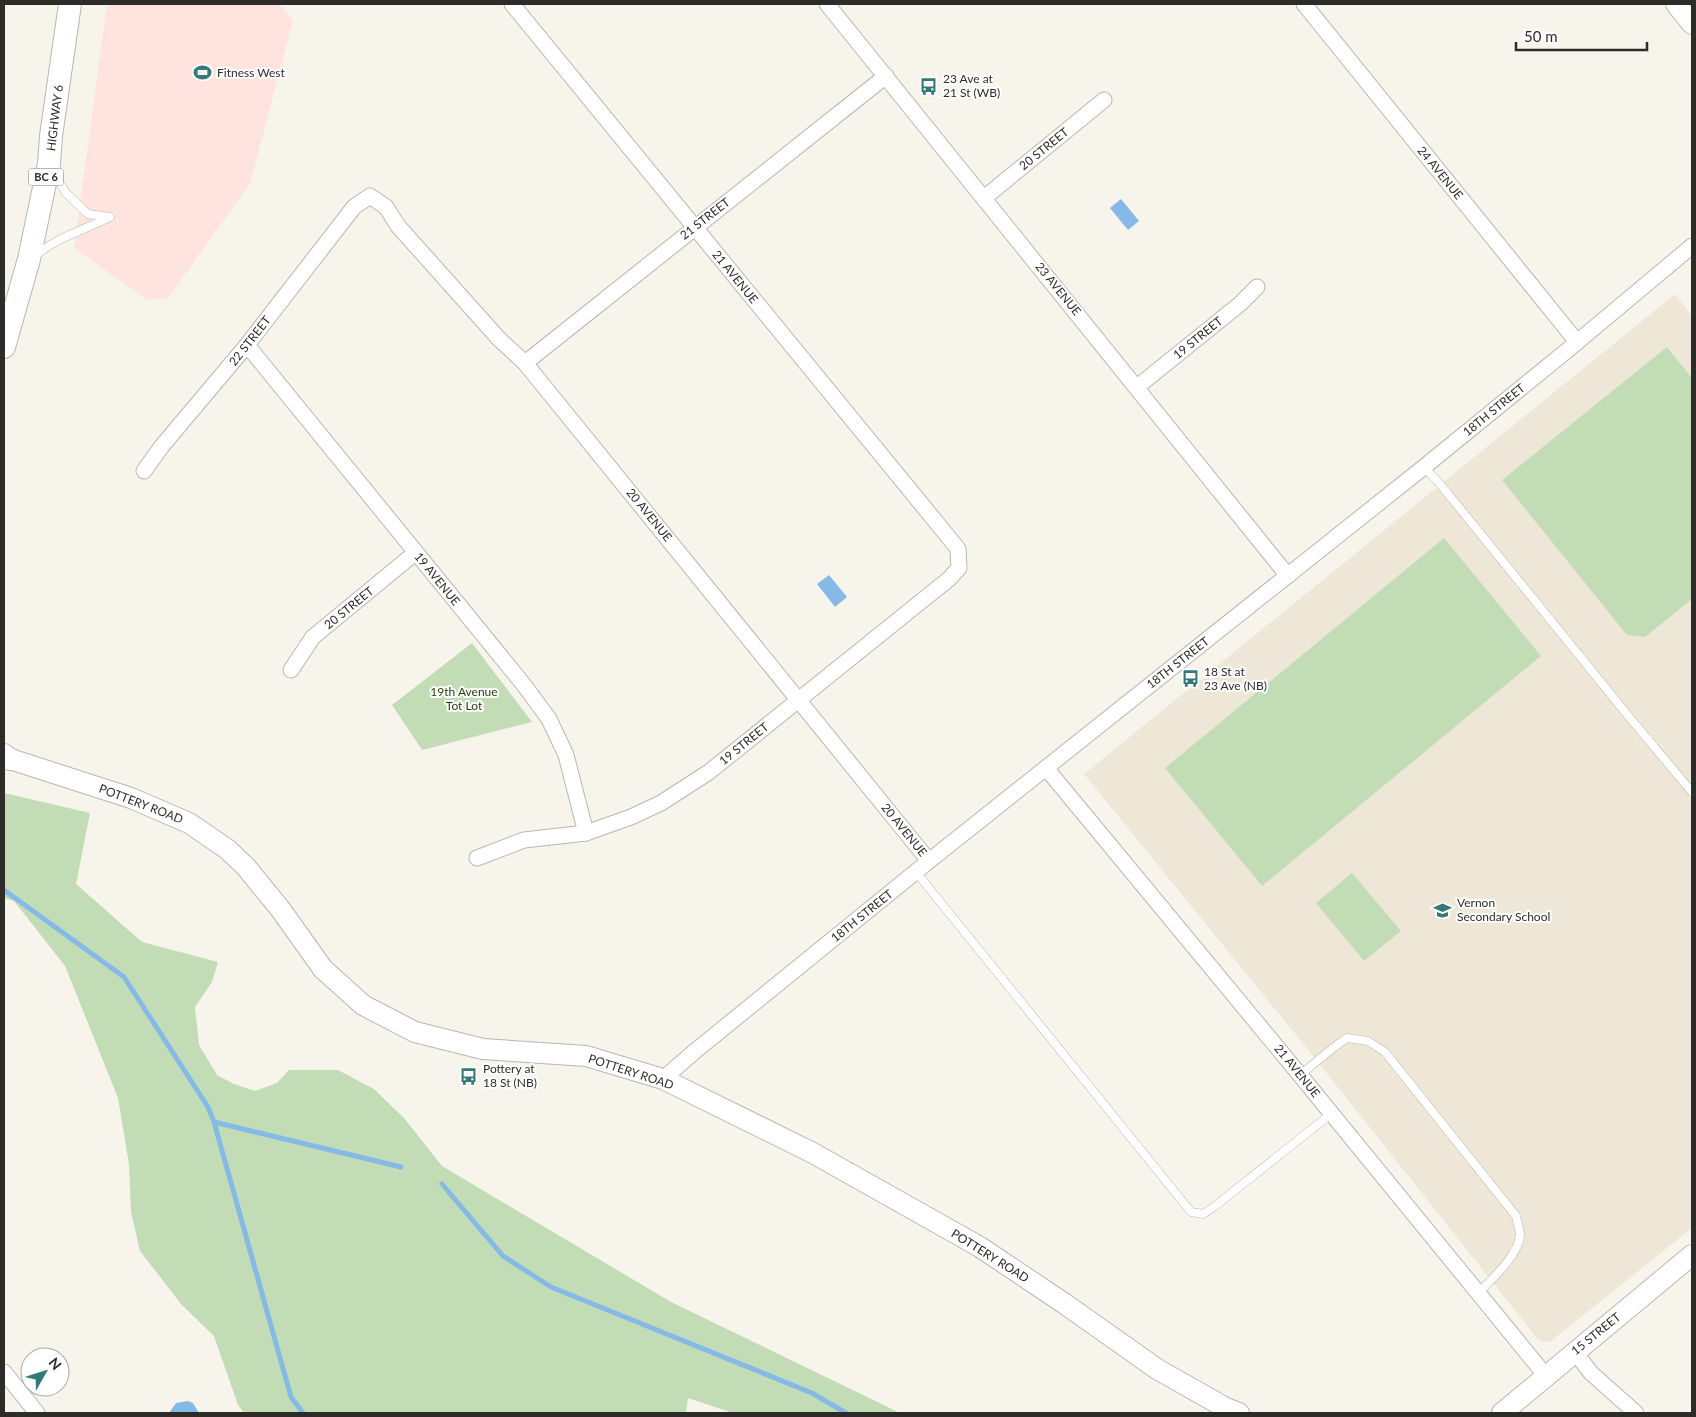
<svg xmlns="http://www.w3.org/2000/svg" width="1696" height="1417" font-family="Lato,sans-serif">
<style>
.commercial{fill:#fee3df}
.built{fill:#eee7d8}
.green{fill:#c2ddb5}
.water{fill:#85bae8}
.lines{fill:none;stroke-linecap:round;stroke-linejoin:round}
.stream{stroke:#85bae8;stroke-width:5}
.lane-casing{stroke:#bab7af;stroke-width:9}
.street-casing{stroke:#bab7af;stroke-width:17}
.secondary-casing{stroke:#bab7af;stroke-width:22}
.primary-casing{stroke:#bab7af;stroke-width:24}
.lane{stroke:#fff;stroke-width:8}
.street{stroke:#fff;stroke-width:15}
.secondary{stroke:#fff;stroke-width:20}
.primary{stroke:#fff;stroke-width:22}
.labels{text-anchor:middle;stroke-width:4;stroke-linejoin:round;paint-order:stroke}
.shield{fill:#fff;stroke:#6d6b69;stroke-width:1}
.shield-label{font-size:11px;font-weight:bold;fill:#2e2c29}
.poi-label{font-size:12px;fill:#2e2c29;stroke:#fff;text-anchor:start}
.street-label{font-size:12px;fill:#2e2c29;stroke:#fff}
.park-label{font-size:12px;fill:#1d3e02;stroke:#fff}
</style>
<rect width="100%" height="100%" fill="#f7f4ec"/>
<!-- commercial -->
<polygon class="commercial" points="107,4 279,4 293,20 250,184 168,298 147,300 74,248"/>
<!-- built -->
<polygon class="built" points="1675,294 1692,316 1692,1228 1551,1341 1543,1342 1537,1338 1305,1046 1084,774"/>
<!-- green -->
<g class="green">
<polygon points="1667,347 1692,378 1692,599 1645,637 1627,635 1502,480"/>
<polygon points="1444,538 1541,656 1262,886 1165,768"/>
<polygon points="472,643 532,722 422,750 392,705"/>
<polygon points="4,793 90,813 76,884 142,942 218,962 212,982 195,1007 199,1045 217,1075 234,1084 255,1091 277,1083 289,1070 338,1070 374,1089 404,1118 442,1166 671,1302 900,1413 733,1413 688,1398 686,1413 244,1413 238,1405 214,1336 181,1304 140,1251 131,1212 129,1164 118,1098 65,966 14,901 4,898"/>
<polygon points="1352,873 1401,931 1364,961 1316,903"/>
</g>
<!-- water -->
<g class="water">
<polygon points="1121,199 1139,221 1128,230 1110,208"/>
<polygon points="829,575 847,597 835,607 817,584"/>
<polygon points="188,1401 193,1403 199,1413 169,1413 176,1403"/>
</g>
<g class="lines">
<!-- stream -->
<g class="stream">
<polyline points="4,890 124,977 208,1107 214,1122 291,1397 303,1413"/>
<polyline points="214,1122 401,1167"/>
<polyline points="442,1184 503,1256 551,1287 812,1393 846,1413"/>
</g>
<defs>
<g id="lane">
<polyline points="53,172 66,193 88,214 110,217"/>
<path d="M35,256C57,237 84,230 110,217"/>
<polyline points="1424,467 1440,484 1630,718 1692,792"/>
<polyline points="916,872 1191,1212 1203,1214 1215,1206 1331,1114"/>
<path d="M1300,1075L1333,1048L1347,1038L1368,1041L1385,1052L1516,1216C1517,1222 1520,1229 1520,1235C1519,1255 1491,1280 1478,1293"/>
</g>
<g id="street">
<polyline points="827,4 1288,576"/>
<polyline points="1304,4 1577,342"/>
<polyline points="984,198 1104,100"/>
<polyline points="247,345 524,685 549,719 566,755 586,833"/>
<polyline points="525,363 886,76"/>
<polyline points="1137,387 1240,304 1257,287"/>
<polyline points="144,471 162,446 247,345 354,207 370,196 386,207 398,226 499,339 525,363 929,861"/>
<polyline points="291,670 313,637 415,553"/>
<polyline points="1046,768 1300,1075 1546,1376"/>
<polyline points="477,858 524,840 586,833 631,817 661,803 709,772 949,579 959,568 958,549 941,528 512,4"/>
<polyline points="663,1079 694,1052 929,861 1424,467 1564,353 1692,246"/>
<polyline points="1575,1352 1591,1373 1636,1413"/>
<polyline points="4,1372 37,1413"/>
</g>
<g id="secondary">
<polyline points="1676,4 1692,24"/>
<polyline points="4,757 131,798 189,823 227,849 246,867 281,910 323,969 363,1005 415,1032 483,1049 586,1056 663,1079 813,1153 980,1247 1065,1304 1157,1369 1226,1408 1239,1413"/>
<polyline points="1502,1413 1692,1255"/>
</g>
<g id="primary">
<polyline points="4,347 29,259 49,164 51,136 70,4"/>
<polyline points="4,755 9,759"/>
</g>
</defs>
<!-- lane casing -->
<use href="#lane" class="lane-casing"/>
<!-- street casing -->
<use href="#street" class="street-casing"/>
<!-- secondary casing -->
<use href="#secondary" class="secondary-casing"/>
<!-- primary casing -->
<use href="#primary" class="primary-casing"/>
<!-- lane -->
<use href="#lane" class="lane"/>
<!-- street -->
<use href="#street" class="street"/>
<!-- secondary -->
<use href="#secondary" class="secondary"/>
<!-- primary -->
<use href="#primary" class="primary"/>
</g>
<!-- icons -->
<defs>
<symbol id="stadium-bare" viewBox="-9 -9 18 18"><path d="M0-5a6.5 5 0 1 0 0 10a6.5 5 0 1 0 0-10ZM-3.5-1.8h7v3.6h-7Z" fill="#317a77" stroke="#fff" stroke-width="2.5" paint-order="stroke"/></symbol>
<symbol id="bus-bare" viewBox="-9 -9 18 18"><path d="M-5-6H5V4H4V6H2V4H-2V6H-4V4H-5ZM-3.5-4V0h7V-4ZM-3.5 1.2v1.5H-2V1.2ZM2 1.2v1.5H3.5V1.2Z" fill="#317a77" stroke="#fff" stroke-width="2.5" paint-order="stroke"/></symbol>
<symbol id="school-bare" viewBox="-9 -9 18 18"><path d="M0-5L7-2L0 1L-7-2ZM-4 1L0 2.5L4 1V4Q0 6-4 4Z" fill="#317a77" stroke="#fff" stroke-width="2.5" paint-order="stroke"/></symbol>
</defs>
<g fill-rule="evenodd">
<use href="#stadium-bare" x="190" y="60" width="25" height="25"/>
<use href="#bus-bare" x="916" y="74" width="25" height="25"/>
<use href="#bus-bare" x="1178" y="666" width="25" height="25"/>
<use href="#school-bare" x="1430" y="898" width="25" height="25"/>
<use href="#bus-bare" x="456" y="1064" width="25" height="25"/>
</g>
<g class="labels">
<!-- shield labels -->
<rect class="shield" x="28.5" y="168.5" width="35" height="17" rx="4"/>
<g class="shield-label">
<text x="46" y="181">BC 6</text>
</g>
<!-- poi labels -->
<g class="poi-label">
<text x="217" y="77">Fitness West</text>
<text x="943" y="83">23 Ave at<tspan x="943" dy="14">21 St (WB)</tspan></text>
<text x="1204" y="676">18 St at<tspan x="1204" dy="14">23 Ave (NB)</tspan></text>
<text x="1457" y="907">Vernon<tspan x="1457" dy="14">Secondary School</tspan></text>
<text x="483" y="1073">Pottery at<tspan x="483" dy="14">18 St (NB)</tspan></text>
</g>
<!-- street labels -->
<g class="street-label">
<text transform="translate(55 118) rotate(-83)" y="4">HIGHWAY 6</text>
<text transform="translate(1044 149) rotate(-39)" y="4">20 STREET</text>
<text transform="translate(1440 173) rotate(51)" y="4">24 AVENUE</text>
<text transform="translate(705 219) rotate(-38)" y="4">21 STREET</text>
<text transform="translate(735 277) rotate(51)" y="4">21 AVENUE</text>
<text transform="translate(1058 289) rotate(51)" y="4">23 AVENUE</text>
<text transform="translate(1198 338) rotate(-39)" y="4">19 STREET</text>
<text transform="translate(250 341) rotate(-52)" y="4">22 STREET</text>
<text transform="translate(1494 410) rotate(-39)" y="4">18TH STREET</text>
<text transform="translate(649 515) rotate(51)" y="4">20 AVENUE</text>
<text transform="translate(437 579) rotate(51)" y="4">19 AVENUE</text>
<text transform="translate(349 608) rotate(-39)" y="4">20 STREET</text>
<text transform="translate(1178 663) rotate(-38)" y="4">18TH STREET</text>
<text transform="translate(744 744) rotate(-39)" y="4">19 STREET</text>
<text transform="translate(141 804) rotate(21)" y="4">POTTERY ROAD</text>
<text transform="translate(904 830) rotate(51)" y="4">20 AVENUE</text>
<text transform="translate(862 916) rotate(-39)" y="4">18TH STREET</text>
<text transform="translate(1297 1071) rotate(51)" y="4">21 AVENUE</text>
<text transform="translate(631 1072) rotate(18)" y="4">POTTERY ROAD</text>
<text transform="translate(990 1256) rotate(32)" y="4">POTTERY ROAD</text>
<text transform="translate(1596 1334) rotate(-39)" y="4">15 STREET</text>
</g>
<!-- park labels -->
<g class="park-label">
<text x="464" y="696">19th Avenue<tspan x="464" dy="14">Tot Lot</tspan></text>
</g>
</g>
<!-- border -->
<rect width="1696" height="1417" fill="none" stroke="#2e2c29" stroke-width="10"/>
<!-- north arrow -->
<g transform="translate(45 1372) rotate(51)"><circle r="24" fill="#ffffff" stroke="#ababa9"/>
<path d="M0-4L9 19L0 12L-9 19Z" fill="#317a77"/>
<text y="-8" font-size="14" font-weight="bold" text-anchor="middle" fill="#2e2c29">N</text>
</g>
<!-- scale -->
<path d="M1516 42v8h131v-8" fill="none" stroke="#2e2c29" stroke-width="2.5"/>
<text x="1524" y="42" font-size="15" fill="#2e2c29" stroke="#ffffff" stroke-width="4" paint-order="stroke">50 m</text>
</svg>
